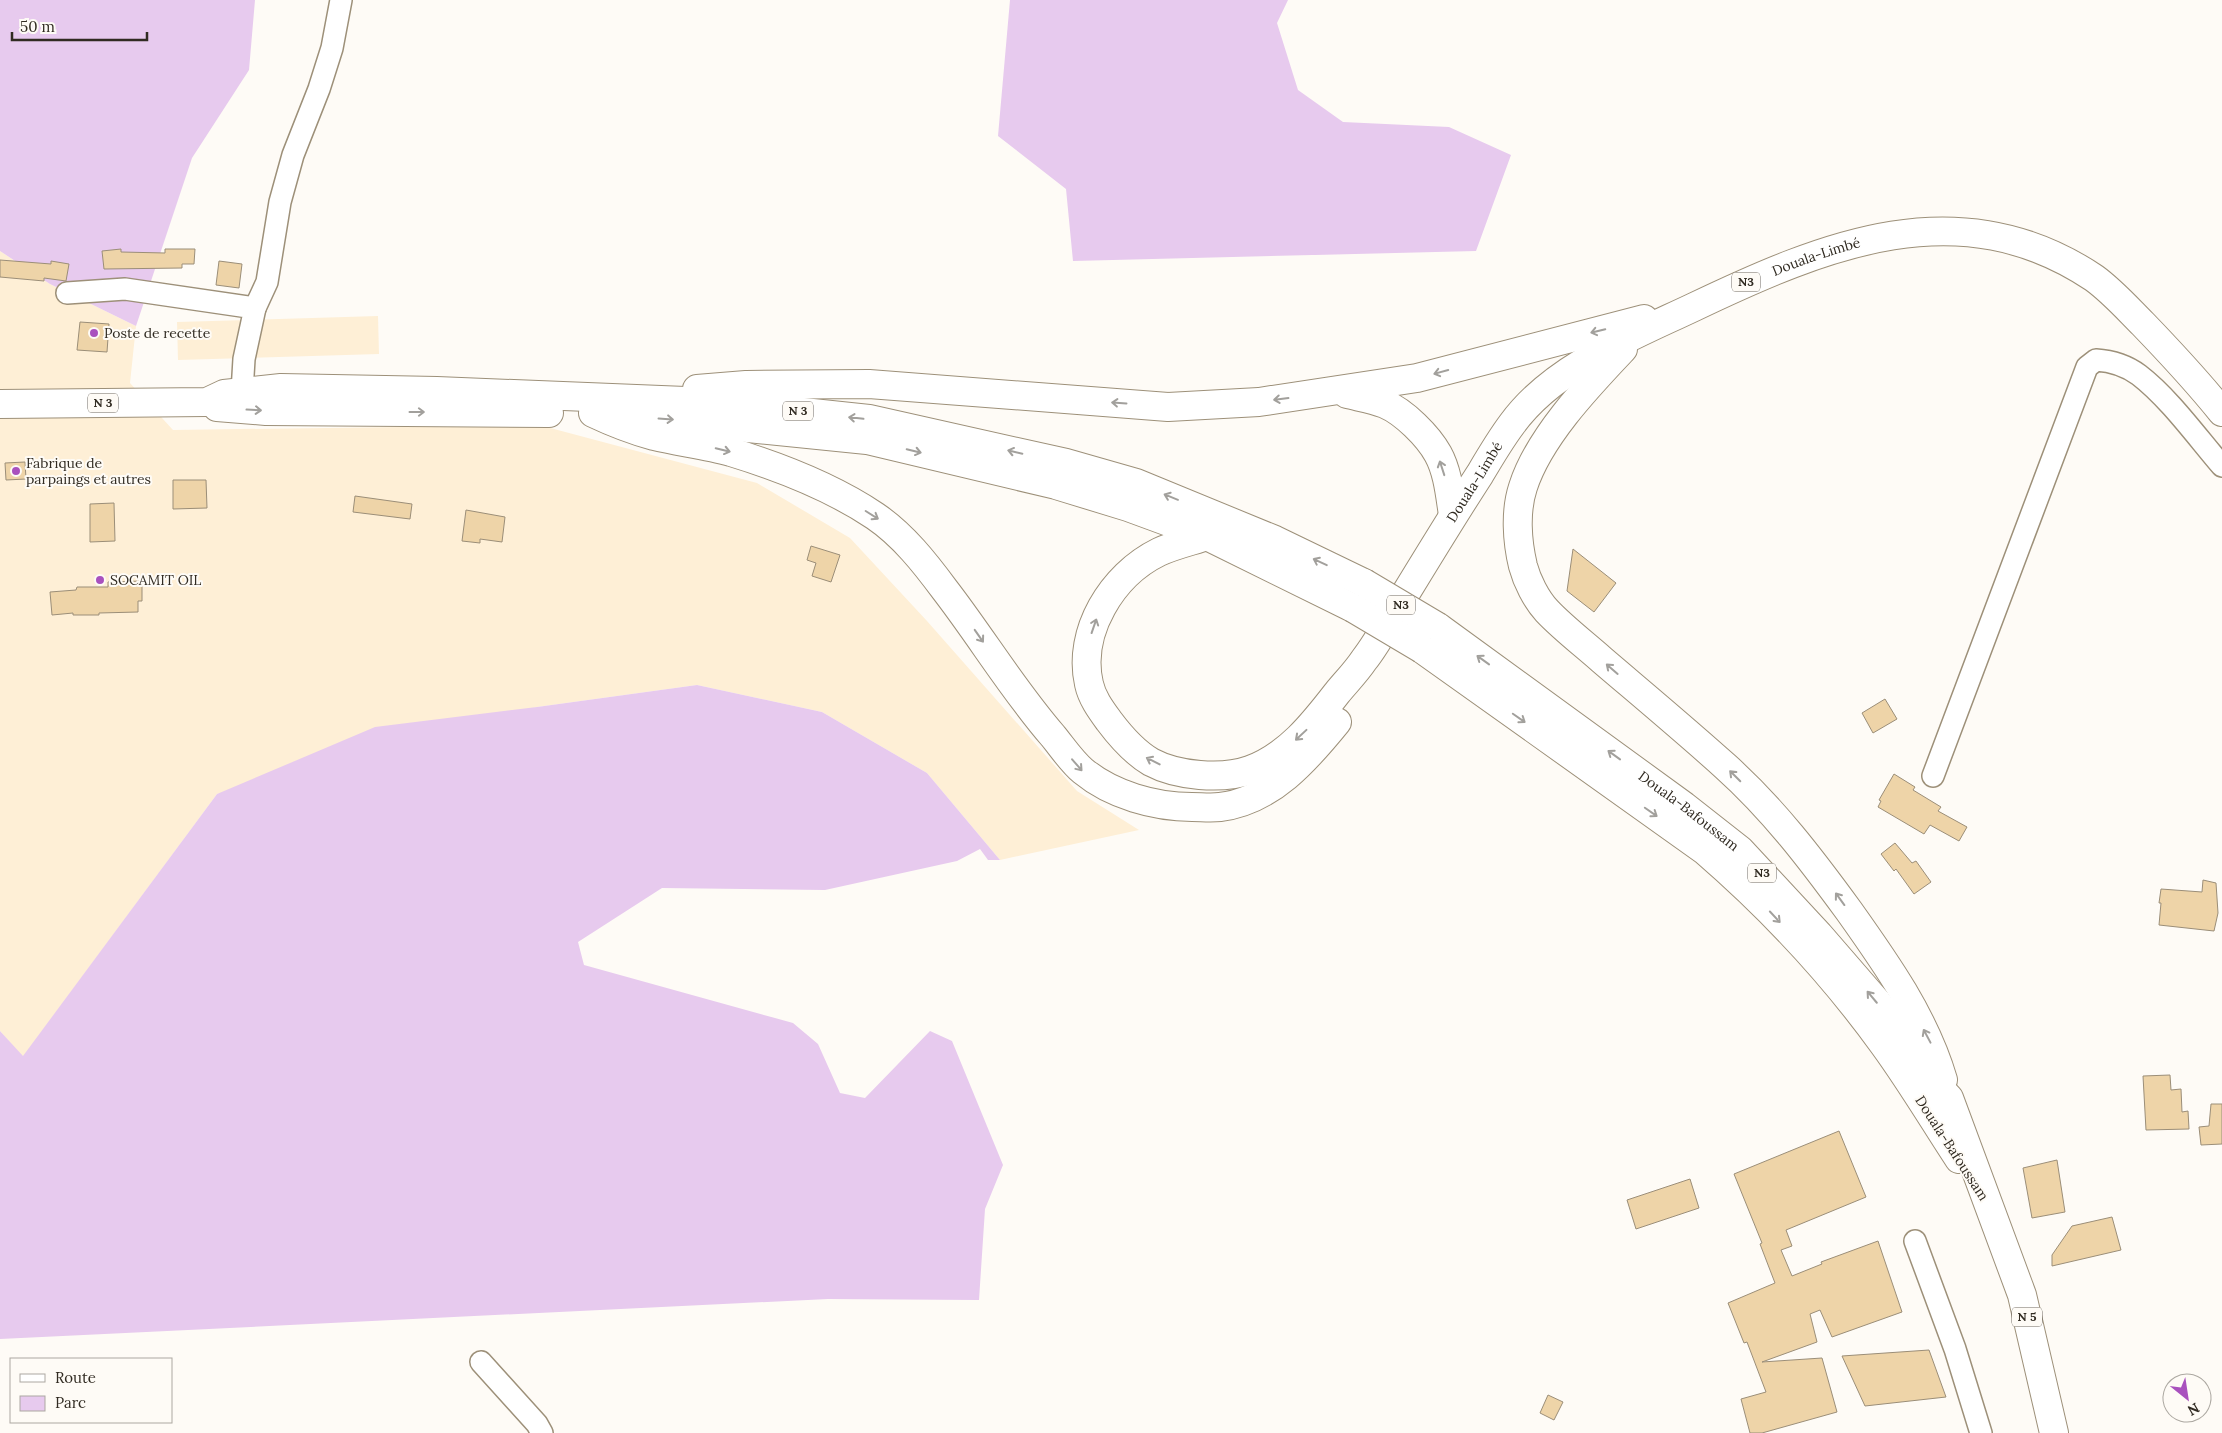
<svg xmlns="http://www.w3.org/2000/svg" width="2222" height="1433" font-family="Lora,serif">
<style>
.built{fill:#feefd6}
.green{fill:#e7caee}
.building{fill:#eed4a8;stroke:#9b8e78}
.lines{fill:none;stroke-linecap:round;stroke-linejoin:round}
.minor-casing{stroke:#9d9079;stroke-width:24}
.highway-casing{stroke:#9d9079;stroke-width:30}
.minor{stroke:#fff;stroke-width:21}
.highway{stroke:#fff;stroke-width:28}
.highway-bridge-casing{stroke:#9d9079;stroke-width:30;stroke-linecap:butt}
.highway-bridge{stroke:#fff;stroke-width:28}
.oneway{stroke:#a2a09c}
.poi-dot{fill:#a951be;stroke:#fefbf6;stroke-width:2}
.labels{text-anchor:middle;stroke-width:4;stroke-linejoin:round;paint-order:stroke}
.shield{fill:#fefbf6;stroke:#6e6962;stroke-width:1}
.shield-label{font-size:12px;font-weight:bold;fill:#312b22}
.street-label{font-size:14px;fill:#312b22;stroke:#fefbf6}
.poi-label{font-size:14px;fill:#312b22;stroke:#fefbf6;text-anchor:start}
</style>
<rect width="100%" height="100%" fill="#fefbf6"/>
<!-- built -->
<g class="built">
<polygon points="0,251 50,284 136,326 130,383 173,430 539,425 757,483 850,538 927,621 1077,791 1139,830 1000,860 927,773 822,712 697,685 537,707 217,794 23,1057 0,1031"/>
<polygon points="378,316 379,354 178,360 177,322"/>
</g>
<!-- green -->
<g class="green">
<polygon points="0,0 255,0 249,70 192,158 136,326 50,284 0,251"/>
<polygon points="1010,0 1288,0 1277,23 1298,90 1343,122 1449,127 1511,155 1476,251 1073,261 1066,189 998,136"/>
<polygon points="697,685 822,712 927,773 1000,860 988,860 980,849 957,861 825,890 662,888 578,942 584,965 793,1023 818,1044 840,1093 865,1098 930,1031 952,1041 1003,1165 985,1209 979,1300 828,1299 0,1339 0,1031 23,1056 217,794 375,727 537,707"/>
</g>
<!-- building -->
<g class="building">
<polygon points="121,249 121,252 165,253 165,249 195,249 194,264 182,264 182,268 104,269 102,251"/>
<polygon points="0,260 51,264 51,261 69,264 66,281 44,278 44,281 0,277"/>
<polygon points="219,261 242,264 239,288 216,285"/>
<polygon points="80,322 109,324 107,352 77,350"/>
<polygon points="25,462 26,479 6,480 5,463"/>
<polygon points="173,480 206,480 207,508 173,509"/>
<polygon points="355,496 412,504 410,519 353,512"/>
<polygon points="114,503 115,541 90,542 90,504"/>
<polygon points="466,510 505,517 502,542 480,539 480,543 462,541"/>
<polygon points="811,546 840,555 831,582 812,576 816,563 807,560"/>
<polygon points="1573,549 1616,583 1594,612 1567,591"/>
<polygon points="142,581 142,601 138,601 138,612 99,613 99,615 73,615 73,613 52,615 50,592 76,590 77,587 108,587 108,582"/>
<polygon points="1885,699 1897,719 1873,733 1862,713"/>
<polygon points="1894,774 1915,787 1913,790 1941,807 1938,811 1967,827 1959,841 1930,825 1924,834 1878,807 1881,801 1879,800"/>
<polygon points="1895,843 1912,863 1916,861 1931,882 1914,894 1896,869 1894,871 1881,854"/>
<polygon points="2203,880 2216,883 2218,913 2214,931 2159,925 2161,903 2159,903 2161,889 2202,892"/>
<polygon points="2170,1075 2171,1090 2181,1089 2182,1112 2188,1111 2189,1129 2146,1130 2143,1076"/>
<polygon points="2211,1104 2222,1104 2222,1144 2201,1145 2199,1127 2209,1126"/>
<polygon points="1839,1131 1866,1197 1786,1230 1792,1246 1781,1250 1792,1276 1822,1264 1821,1262 1878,1241 1902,1312 1832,1337 1820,1310 1810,1314 1817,1342 1762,1362 1822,1358 1837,1412 1762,1433 1750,1433 1741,1399 1766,1392 1747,1342 1744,1343 1728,1303 1775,1283 1760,1244 1762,1243 1734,1174"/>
<polygon points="2057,1160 2065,1212 2032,1218 2023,1168"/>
<polygon points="1690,1179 1699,1208 1636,1229 1627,1200"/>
<polygon points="2112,1217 2121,1250 2052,1266 2052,1255 2072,1226"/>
<polygon points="1929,1350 1946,1397 1865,1406 1842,1356"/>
<polygon points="1548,1395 1563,1402 1554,1420 1540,1413"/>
</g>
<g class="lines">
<defs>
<g id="minor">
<polyline points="67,293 125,289 255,308 244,359 242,392"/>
<polyline points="255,308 267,282 280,202 293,155 319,89 332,48 341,0"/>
<path d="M1933,776L2087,367L2096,360C2111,361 2127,366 2139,375C2169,398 2197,437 2222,466"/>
<polyline points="1915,1241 1955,1349 1981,1433"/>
<polyline points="481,1362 537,1424 542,1433"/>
</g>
<g id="highway">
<path d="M1623,349C1588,386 1539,437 1523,487C1515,511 1517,541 1523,566C1527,581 1536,599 1547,611C1563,628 1584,644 1602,660C1643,695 1685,730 1725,766C1773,809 1811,859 1849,911C1886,963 1925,1018 1943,1080"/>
<polyline points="697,389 746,385 869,384 1168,407 1259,402 1417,378 1644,319"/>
<path d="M1347,394C1359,397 1373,399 1385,404C1404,412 1428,436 1438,454C1448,472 1450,496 1453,515"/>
<polyline points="0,404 207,402 224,394 281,388 437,391 710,402 869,419 1066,463 1136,483 1275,540 1364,583"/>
<polyline points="217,407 266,411 549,413"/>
<path d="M593,413C612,422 632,430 654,436C679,442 706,445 731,452C780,467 832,487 875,516C903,535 925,563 945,590C982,638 1013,690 1053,736C1062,747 1072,762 1083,771C1112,795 1155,807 1192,807C1201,807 1211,808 1220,807C1271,801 1307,759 1337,722"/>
<polyline points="637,417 867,440 1056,485 1128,507 1207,536 1353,608"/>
<path id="s1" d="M1207,536C1192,541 1174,545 1159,552C1112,575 1077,632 1089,684C1092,698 1101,710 1109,721C1121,737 1134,752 1151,762C1177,776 1222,780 1250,770C1288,756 1313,724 1337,693C1346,682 1356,672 1364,660C1379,641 1391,617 1404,596C1429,555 1454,514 1480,474C1490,457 1500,440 1512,424C1553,367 1633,336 1694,307C1824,245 1960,188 2094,278C2112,291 2127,308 2143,324C2170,352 2197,381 2222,412"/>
<path id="s2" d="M1438,627L1684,806L1740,850L1819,935L1877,1002L1932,1080L1949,1098L2022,1295L2054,1433"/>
<path d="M1422,649L1704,850C1771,908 1832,973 1884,1045C1911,1082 1934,1121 1959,1159"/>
</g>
</defs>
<!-- minor casing -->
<use href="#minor" class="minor-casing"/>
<!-- highway casing -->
<use href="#highway" class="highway-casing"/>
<!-- minor -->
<use href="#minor" class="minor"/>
<!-- highway -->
<use href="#highway" class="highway"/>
<defs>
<g id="highway-bridge">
<polyline points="1364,583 1438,627"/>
<polyline points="1353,608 1422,649"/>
</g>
</defs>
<!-- highway-bridge casing -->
<use href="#highway-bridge" class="highway-bridge-casing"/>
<!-- highway-bridge -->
<use href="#highway-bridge" class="highway-bridge"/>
</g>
<!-- one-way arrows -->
<defs><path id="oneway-shaft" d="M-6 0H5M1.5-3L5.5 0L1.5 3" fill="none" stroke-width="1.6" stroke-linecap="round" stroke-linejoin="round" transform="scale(1.25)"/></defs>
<g class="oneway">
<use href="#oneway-shaft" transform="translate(1598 331) rotate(166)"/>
<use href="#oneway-shaft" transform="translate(1441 372) rotate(165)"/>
<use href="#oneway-shaft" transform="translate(1281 399) rotate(173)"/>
<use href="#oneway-shaft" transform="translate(1119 403) rotate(-176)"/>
<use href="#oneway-shaft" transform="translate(254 410) rotate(3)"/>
<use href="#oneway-shaft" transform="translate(417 412)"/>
<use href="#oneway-shaft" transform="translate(856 418) rotate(-174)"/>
<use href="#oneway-shaft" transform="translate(666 419) rotate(4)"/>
<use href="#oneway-shaft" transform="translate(723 450) rotate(13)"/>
<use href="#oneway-shaft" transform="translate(914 451) rotate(13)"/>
<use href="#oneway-shaft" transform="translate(1015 452) rotate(-167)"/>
<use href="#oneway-shaft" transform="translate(1442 468) rotate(-108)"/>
<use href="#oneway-shaft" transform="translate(1171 497) rotate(-158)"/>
<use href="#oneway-shaft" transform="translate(872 515) rotate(32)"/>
<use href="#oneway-shaft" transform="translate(1320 562) rotate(-155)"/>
<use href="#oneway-shaft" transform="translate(1094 626) rotate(-71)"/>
<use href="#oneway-shaft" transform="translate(979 636) rotate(55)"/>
<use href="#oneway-shaft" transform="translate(1483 660) rotate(-144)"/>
<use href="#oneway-shaft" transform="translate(1612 669) rotate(-139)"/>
<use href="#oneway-shaft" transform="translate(1519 718) rotate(35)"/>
<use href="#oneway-shaft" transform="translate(1301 735) rotate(137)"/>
<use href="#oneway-shaft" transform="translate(1614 755) rotate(-144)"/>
<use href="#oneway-shaft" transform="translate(1153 761) rotate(-153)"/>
<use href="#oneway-shaft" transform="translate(1077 765) rotate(49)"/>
<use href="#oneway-shaft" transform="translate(1735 776) rotate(-135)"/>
<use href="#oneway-shaft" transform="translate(1651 812) rotate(35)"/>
<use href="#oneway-shaft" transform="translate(1840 899) rotate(-126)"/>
<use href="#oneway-shaft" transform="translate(1775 917) rotate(47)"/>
<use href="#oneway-shaft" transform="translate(1872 997) rotate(-130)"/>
<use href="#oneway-shaft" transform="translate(1927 1036) rotate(-118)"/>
</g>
<!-- markers -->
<g class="poi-dot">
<circle cx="94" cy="333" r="5"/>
<circle cx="16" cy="471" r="5"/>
<circle cx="100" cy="580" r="5"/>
</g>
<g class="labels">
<!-- shield labels -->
<g class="shield">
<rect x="1732" y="272.5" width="28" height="19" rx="4"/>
<rect x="88" y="393.5" width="30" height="19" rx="4"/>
<rect x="783" y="401.5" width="30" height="19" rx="4"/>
<rect x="1387" y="595.5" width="28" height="19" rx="4"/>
<rect x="1748" y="863.5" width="28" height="19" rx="4"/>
<rect x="2012" y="1307.5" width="30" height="19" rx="4"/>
</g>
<g class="shield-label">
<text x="1746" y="286">N3</text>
<text x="103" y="407">N 3</text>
<text x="798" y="415">N 3</text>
<text x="1401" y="609">N3</text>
<text x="1762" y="877">N3</text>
<text x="2027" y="1321">N 5</text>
</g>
<!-- street labels -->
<g class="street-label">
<text dy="5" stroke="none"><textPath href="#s1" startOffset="1204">Douala-Limbé</textPath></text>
<text dy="5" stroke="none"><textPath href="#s1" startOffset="784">Douala-Limbé</textPath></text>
<text dy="5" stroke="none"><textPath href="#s2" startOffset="311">Douala-Bafoussam</textPath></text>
<text transform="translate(1952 1148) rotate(57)" y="5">Douala-Bafoussam</text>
</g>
<!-- poi labels -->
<g class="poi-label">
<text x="104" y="338">Poste de recette</text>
<text x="26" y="468">Fabrique de<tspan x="26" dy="16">parpaings et autres</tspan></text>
<text x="110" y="585">SOCAMIT OIL</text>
</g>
</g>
<!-- legend -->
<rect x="10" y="1358" width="162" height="65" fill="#fefbf6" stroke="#aca8a1"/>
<rect x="20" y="1374" width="25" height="8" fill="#ffffff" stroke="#aca8a1"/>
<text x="55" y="1383" font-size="15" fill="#312b22">Route</text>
<rect x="20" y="1396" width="25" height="15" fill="#e7caee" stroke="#aca8a1"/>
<text x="55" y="1408" font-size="15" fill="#312b22">Parc</text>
<!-- north arrow -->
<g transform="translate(2187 1398) rotate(150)"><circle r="24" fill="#fefbf6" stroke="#aca8a1"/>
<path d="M0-4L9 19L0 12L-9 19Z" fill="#a951be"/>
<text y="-8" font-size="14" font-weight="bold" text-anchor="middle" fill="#312b22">N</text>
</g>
<!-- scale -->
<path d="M12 32v8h135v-8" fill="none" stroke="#312b22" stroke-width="2.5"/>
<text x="20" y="32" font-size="15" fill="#312b22" stroke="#fefbf6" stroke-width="4" paint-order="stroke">50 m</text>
</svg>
